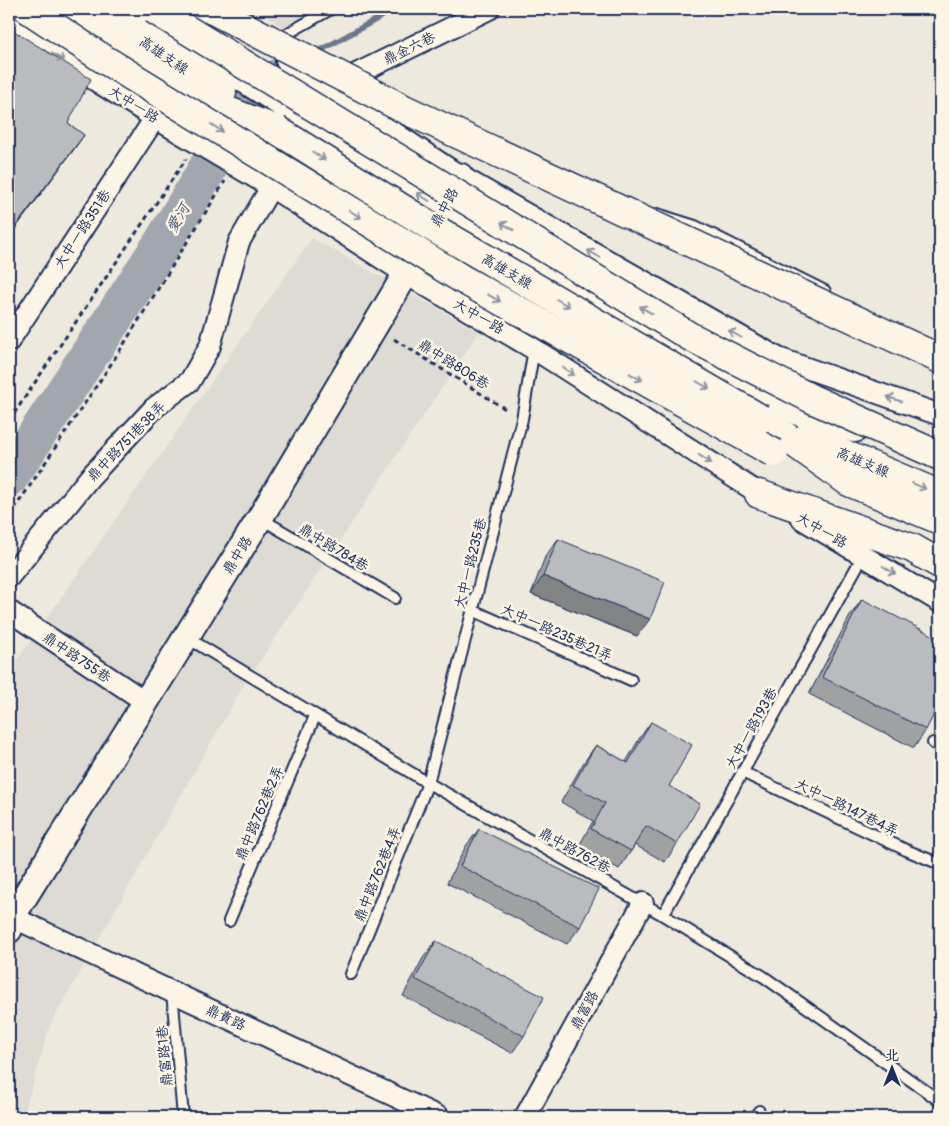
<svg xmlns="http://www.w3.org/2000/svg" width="949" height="1126" font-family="Pangolin,'LXGW WenKai TC',sans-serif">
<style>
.built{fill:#dedbd4}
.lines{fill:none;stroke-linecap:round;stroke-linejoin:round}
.stream{stroke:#6c778f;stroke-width:6}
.river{stroke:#a2a7af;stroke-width:39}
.service-casing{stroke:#1b2f5e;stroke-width:14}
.minor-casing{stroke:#1b2f5e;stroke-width:24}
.tertiary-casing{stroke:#1b2f5e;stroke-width:29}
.motorway-casing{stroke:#1b2f5e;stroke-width:31}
.path{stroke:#1b2f5e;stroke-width:3;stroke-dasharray:5 4;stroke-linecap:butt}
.service{stroke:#fcf5e5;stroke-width:10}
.minor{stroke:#fcf5e5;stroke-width:20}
.tertiary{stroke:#fcf5e5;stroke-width:25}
.motorway{stroke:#fcf5e5;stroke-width:28}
.motorway-bridge-casing{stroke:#1b2f5e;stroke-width:31;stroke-linecap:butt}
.motorway-bridge{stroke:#fcf5e5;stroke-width:28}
.wall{fill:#a0a1a3;stroke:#1b2f5e}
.shaded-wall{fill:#828385;stroke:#1b2f5e}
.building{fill:#babbbe;stroke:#1b2f5e}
.oneway{stroke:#8c92a2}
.labels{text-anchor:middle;stroke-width:5;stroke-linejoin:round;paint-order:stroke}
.street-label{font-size:14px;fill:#1b2f5e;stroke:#fcf5e5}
.water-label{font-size:15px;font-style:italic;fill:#445376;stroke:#fcf5e5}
</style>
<rect width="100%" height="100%" fill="#eee9dd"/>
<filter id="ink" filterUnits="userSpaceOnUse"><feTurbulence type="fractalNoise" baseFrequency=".02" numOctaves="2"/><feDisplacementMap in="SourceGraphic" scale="10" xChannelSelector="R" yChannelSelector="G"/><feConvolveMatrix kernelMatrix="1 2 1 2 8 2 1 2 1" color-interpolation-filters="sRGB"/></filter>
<g filter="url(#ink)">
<!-- built -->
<g class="built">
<polygon points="255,9 315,9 286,29"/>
<polygon points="312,238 479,332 242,688 50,1025 23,1117 9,1117 9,672"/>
</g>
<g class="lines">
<!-- stream -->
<polyline class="stream" points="314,54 395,9"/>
<!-- river -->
<polyline class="river" points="9,477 164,241 233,126 269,85 295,67"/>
<defs>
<g id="service">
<polyline points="276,40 331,9"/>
<polyline points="657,214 695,226 825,291"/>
<polyline points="260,518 395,598"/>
<polyline points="472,610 631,680"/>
<polyline points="186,637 428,783 663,915 764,977 940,1101"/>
<polyline points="933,743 940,747"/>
<polyline points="742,772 906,850 940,864"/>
<polyline points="663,915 864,554"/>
<polyline points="229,921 315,716"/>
<polyline points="351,974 428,783 522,419 534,349"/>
<polyline points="172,992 183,1117"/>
<polyline points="755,1117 759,1111"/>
</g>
<g id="minor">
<polyline points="136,9 227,72 457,218"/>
<polyline points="9,26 155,118 271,187 406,274 534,349 771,501"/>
<polyline points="286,61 460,176 778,358 940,415"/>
<polyline points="338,83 489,9"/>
<polyline points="9,341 155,118"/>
<polyline points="802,519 940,602"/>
<polyline points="9,577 90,477 154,408 190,381 210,346 239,242 271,187"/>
<polyline points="9,611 146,702"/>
<polyline points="12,917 439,1117"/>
<polyline points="525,1117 643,903"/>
</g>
<polyline id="tertiary" points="9,930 12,917 260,518 444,210 460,176"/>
<g id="motorway">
<polyline points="52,9 197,99 277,130"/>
<polyline points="94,9 222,93"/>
<polyline points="465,222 640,328 798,411 855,428"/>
<polyline points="761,419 849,482 940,520"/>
<polyline points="806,438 940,495"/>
<polyline points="759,494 912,548 940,564"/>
</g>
</defs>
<!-- service casing -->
<use href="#service" class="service-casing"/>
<!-- minor casing -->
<use href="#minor" class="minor-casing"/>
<!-- tertiary casing -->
<use href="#tertiary" class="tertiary-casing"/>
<!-- motorway casing -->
<use href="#motorway" class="motorway-casing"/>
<!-- path -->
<g class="path">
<polyline points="394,339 507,410"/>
<polyline points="9,421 186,159"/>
<polyline points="9,517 119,352 225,181"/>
</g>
<!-- service -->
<use href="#service" class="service"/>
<!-- minor -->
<use href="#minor" class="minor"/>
<!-- tertiary -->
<use href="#tertiary" class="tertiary"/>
<!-- motorway -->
<use href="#motorway" class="motorway"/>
<defs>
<g id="motorway-bridge">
<polyline points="28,9 102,58 462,279 774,453"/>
<polyline points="153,9 689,336 812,399 940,456"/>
<polyline points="211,9 404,109 940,359"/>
<polyline points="277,130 430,226 761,419"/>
</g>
</defs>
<!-- motorway-bridge casing -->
<use href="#motorway-bridge" class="motorway-bridge-casing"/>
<!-- motorway-bridge -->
<use href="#motorway-bridge" class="motorway-bridge"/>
</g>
<!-- wall -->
<g class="wall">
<polygon points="9,28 68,123 84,135 9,237"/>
<polygon points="558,539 637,636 531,594 545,557"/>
<polygon points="862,599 926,730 914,748 809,694 850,616"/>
<polygon points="651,722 669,786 677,844 665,862 635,845 619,869 579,846 593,821 561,802 584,762 596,745 626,762 639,739"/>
<polygon points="479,829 580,927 567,944 447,883 466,846"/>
<polygon points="436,941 524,1036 512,1053 403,996 423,958"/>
</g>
<!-- shaded-wall -->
<g class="shaded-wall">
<polygon points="84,135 75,148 9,237 16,226"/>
<polygon points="543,576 650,619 637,636 531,594"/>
</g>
<!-- building -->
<g class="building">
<polygon points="9,28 91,79 68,123 84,135 16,226 9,220"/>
<polygon points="558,539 665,582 650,619 543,576"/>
<polygon points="862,599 940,639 940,702 926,730 822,677"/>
<polygon points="651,722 692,745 669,786 700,804 677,844 646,826 631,851 591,829 605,803 573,785 596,745 628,763"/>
<polygon points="479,829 599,889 580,927 460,866"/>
<polygon points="436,941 544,997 524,1036 415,979"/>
</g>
<!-- one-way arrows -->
<defs><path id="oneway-shaft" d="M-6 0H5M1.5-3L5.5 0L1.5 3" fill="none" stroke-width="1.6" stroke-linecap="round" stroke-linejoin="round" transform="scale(1.25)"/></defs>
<g class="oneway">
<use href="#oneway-shaft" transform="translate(58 57) rotate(32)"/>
<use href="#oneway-shaft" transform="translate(217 128) rotate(32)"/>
<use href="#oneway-shaft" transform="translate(319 156) rotate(32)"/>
<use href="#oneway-shaft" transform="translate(423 197) rotate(-148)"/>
<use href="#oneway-shaft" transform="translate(355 214) rotate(32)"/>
<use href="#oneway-shaft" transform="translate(507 226) rotate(-149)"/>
<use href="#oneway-shaft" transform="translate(594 254) rotate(-150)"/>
<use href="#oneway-shaft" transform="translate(494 298) rotate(29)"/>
<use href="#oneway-shaft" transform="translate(563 303) rotate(30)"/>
<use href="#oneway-shaft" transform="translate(646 310) rotate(-149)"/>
<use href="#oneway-shaft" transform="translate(735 334) rotate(-150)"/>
<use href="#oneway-shaft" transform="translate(568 371) rotate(33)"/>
<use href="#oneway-shaft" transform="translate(636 377) rotate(29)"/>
<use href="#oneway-shaft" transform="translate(703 385) rotate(30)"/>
<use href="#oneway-shaft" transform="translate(894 399) rotate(-161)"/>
<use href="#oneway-shaft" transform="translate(705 459) rotate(33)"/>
<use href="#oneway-shaft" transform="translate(919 486) rotate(23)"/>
<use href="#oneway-shaft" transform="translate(889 570) rotate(32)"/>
</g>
</g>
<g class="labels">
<!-- street labels -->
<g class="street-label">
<text transform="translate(409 48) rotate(-26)" y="5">鼎金六巷</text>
<text transform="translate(164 55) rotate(34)" y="5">高雄支線</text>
<text transform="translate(134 104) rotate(32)" y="5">大中一路</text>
<text transform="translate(444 207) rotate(-62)" y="5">鼎中路</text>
<text transform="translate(82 229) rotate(-57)" y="5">大中一路351巷</text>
<text transform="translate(507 271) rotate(30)" y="5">高雄支線</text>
<text transform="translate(479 316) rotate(30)" y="5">大中一路</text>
<text transform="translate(454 364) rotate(32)" y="5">鼎中路806巷</text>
<text transform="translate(126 441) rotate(-46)" y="5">鼎中路751巷38弄</text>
<text transform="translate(863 462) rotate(23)" y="5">高雄支線</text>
<text transform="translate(822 530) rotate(30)" y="5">大中一路</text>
<text transform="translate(334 547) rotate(31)" y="5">鼎中路784巷</text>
<text transform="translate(237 555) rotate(-58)" y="5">鼎中路</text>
<text transform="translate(470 563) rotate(-76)" y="5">大中一路235巷</text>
<text transform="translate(557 632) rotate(24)" y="5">大中一路235巷21弄</text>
<text transform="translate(77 657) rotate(34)" y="5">鼎中路755巷</text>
<text transform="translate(751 728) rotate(-61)" y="5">大中一路193巷</text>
<text transform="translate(847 807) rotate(26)" y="5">大中一路147巷4弄</text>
<text transform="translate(259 813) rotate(-67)" y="5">鼎中路762巷2弄</text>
<text transform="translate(575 850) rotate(29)" y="5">鼎中路762巷</text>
<text transform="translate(377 874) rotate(-68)" y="5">鼎中路762巷4弄</text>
<text transform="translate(584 1010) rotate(-61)" y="5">鼎富路</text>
<text transform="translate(226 1017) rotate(25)" y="5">鼎貴路</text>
<text transform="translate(164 1056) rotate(-95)" y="5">鼎富路1巷</text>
</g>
<!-- water labels -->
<g class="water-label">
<text transform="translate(178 218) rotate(-59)" y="5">愛河</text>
</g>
</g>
<!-- margin -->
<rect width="949" height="1126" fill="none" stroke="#fcf5e5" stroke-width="30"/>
<rect x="15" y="15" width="919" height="1096" fill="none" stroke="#1b2f5e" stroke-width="2" filter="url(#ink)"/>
<!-- north arrow -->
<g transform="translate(892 1068)" stroke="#fcf5e5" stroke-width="4" paint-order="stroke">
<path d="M0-4L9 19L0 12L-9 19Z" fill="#1b2f5e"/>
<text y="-8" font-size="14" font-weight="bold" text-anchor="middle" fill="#1b2f5e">北</text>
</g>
</svg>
